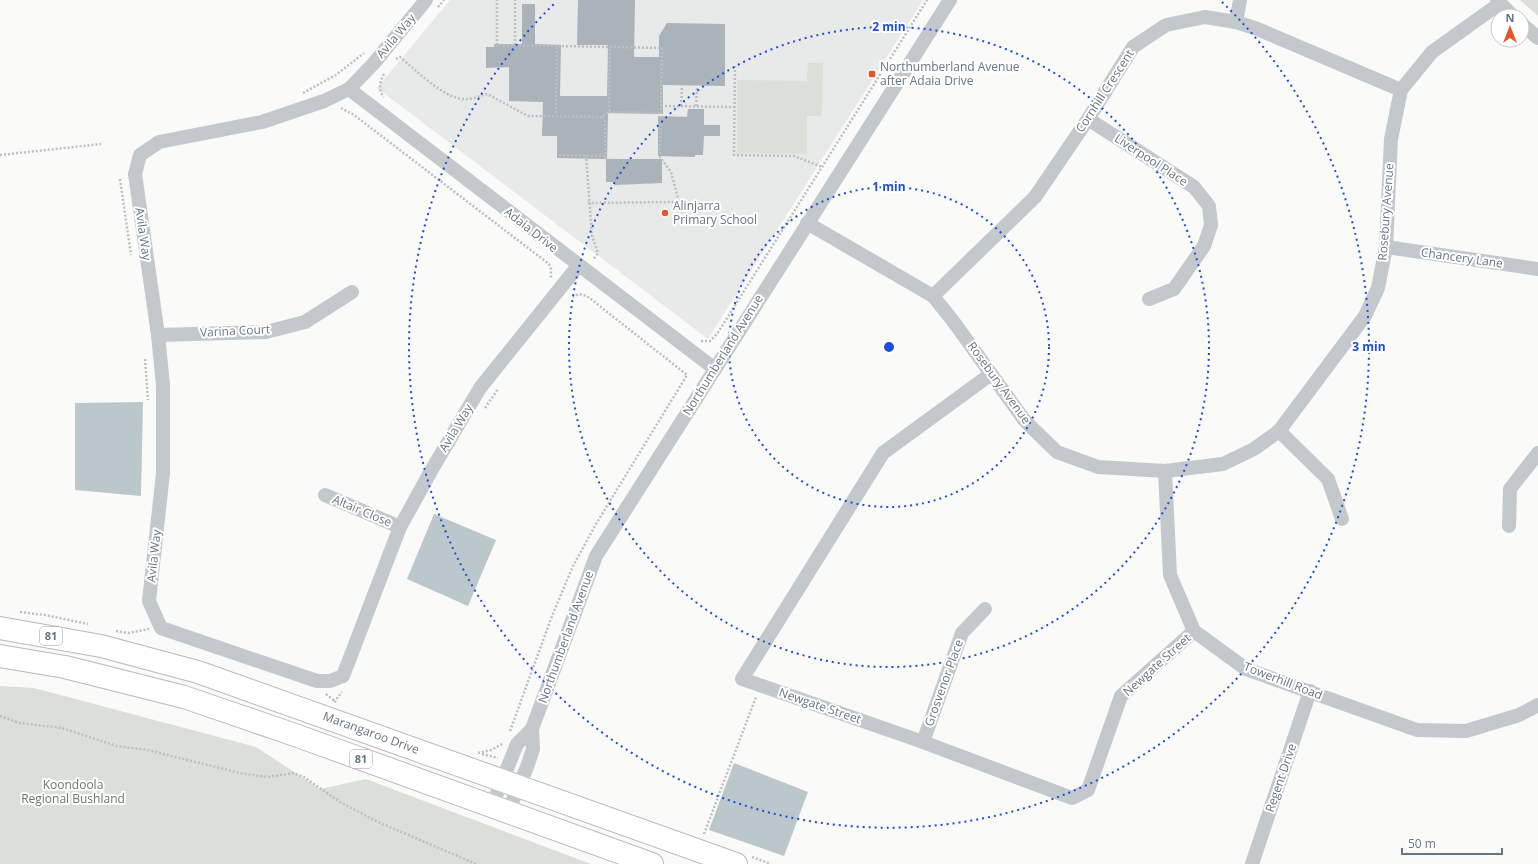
<svg xmlns="http://www.w3.org/2000/svg" width="1538" height="864" font-family="'Open Sans',sans-serif">
<style>
.built{fill:#e8e9e9}
.green{fill:#dadfd7}
.water{fill:#bbc7cb}
.building{fill:#aab3b9}
.lines{fill:none;stroke-linecap:round;stroke-linejoin:round}
.primary-casing{stroke:#b5babe;stroke-width:24}
.path{stroke:#bbbfc2;stroke-width:2.5;stroke-dasharray:2 2;stroke-linecap:butt}
.minor{stroke:#c3c8cc;stroke-width:14}
.primary{stroke:#fff;stroke-width:22}
.ring{fill:none;stroke:#1d4ed8;stroke-width:2;stroke-dasharray:2 4}
.poi-dot{fill:#e4572e;stroke:#fff;stroke-width:1.5}
.labels{text-anchor:middle;stroke-width:4;stroke-linejoin:round;paint-order:stroke}
.shield{fill:#fff;stroke:#939fa8;stroke-width:1}
.shield-label{font-size:11px;font-weight:bold;fill:#657683}
.street-label{font-size:12px;fill:#657683;stroke:#fff}
.poi-label{font-size:12px;fill:#657683;stroke:#fff;text-anchor:start}
.park-label{font-size:12px;fill:#687a64;stroke:#fff}
.centre{fill:#1d4ed8;stroke:#fff;stroke-width:2}
.ring-label{font-size:12px;text-anchor:middle;font-weight:bold;fill:#1d4ed8;stroke:#fff;stroke-width:4;stroke-linejoin:round;paint-order:stroke}
</style>
<rect width="100%" height="100%" fill="#fafaf8"/>
<!-- built -->
<polygon class="built" points="450,0 923,0 708,339 377,88"/>
<!-- green -->
<g class="green">
<polygon points="1520,0 1538,0 1538,16"/>
<polygon points="808,63 823,63 822,116 807,116 807,154 737,153 737,80 807,81"/>
<polygon points="0,686 34,688 256,747 320,789 366,779 591,864 0,864"/>
</g>
<!-- water -->
<g class="water">
<polygon points="143,402 141,496 75,490 75,403"/>
<polygon points="434,514 496,540 468,606 407,579"/>
<polygon points="734,763 808,792 784,856 709,830"/>
</g>
<!-- building -->
<g class="building">
<polygon points="578,0 635,0 634,57 659,57 659,36 667,23 725,24 725,86 663,85 663,114 608,113 607,159 662,159 662,183 615,185 615,182 606,182 606,159 557,158 557,136 542,136 543,102 509,101 509,67 486,68 486,47 494,47 494,44 522,44 522,4 535,4 535,44 561,45 560,96 607,96 608,45 577,45"/>
<polygon points="688,109 704,109 704,125 720,125 720,136 704,136 703,155 695,155 695,157 658,156 658,116 687,117"/>
</g>
<g class="lines">
<defs>
<g id="primary">
<polyline points="0,628 101,646 198,672 736,864"/>
<polyline points="0,656 65,667 184,697 295,735 652,864"/>
</g>
</defs>
<!-- primary casing -->
<use href="#primary" class="primary-casing"/>
<!-- path -->
<g class="path">
<polyline points="438,7 444,0"/>
<polyline points="495,45 557,46"/>
<polyline points="497,45 497,0"/>
<polyline points="515,45 515,0"/>
<path d="M396,59L400,57C416,70 442,97 463,99C471,100 479,96 487,94L528,116L602,117L609,112L610,47"/>
<polyline points="735,66 734,155 794,156 822,167"/>
<path d="M384,74C380,81 378,91 384,97"/>
<polyline points="303,93 336,75 364,53"/>
<polyline points="661,106 734,107"/>
<polyline points="681,106 682,86"/>
<polyline points="696,106 697,86"/>
<polyline points="341,108 354,115 549,264 551,269 551,278"/>
<polyline points="609,112 661,113"/>
<polyline points="556,113 557,46 662,48 660,157 671,172 679,202 588,203"/>
<polyline points="602,117 605,121 605,156 609,161"/>
<polyline points="0,155 101,144"/>
<polyline points="559,155 605,156"/>
<polyline points="586,155 592,236 598,253 593,260"/>
<polyline points="120,179 131,255"/>
<polyline points="701,341 710,341 717,334 927,0"/>
<polyline points="145,359 148,400"/>
<polyline points="485,408 498,389"/>
<polyline points="20,612 45,615 88,624"/>
<polyline points="116,631 128,633 149,629"/>
<polyline points="326,694 336,702"/>
<polyline points="334,702 342,692"/>
<polyline points="0,716 20,723 62,728 117,746 147,750 244,774 268,777 293,773 304,777 340,802 376,821 476,864"/>
<polyline points="510,731 552,616 573,566 596,524 687,375 587,296 579,294 572,297"/>
<polyline points="478,753 491,750 502,744"/>
<polyline points="482,754 498,758"/>
<polyline points="704,834 756,697"/>
<polyline points="752,857 771,864"/>
</g>
<!-- minor -->
<g class="minor">
<polyline points="426,0 374,63 349,89 324,101 262,122 159,142 140,155 135,174 158,335 163,385 163,473 149,601 161,628 317,681 330,681 343,676 400,527 431,471 480,388 578,266"/>
<polyline points="1497,0 1513,16"/>
<polyline points="1236,22 1240,0"/>
<polyline points="1522,24 1538,38"/>
<polyline points="349,89 715,369"/>
<polyline points="1088,119 1194,187 1209,206 1211,225 1204,246 1174,289 1149,299"/>
<polyline points="807,223 933,296 953,321 1025,421 1057,452 1098,467 1165,471 1223,464 1254,449 1279,431 1365,316 1378,288 1386,247 1391,139 1401,90 1432,52 1499,4"/>
<polyline points="1386,247 1538,269"/>
<polyline points="933,296 1035,197 1088,119 1133,47 1166,25 1205,17 1236,22 1255,28 1401,90"/>
<polyline points="158,335 266,332 305,322 352,292"/>
<polyline points="991,374 883,453 742,679 923,742 1072,798 1088,790 1121,696 1194,631"/>
<polyline points="1279,431 1328,479 1342,519"/>
<polyline points="1165,471 1170,575 1194,631 1246,669 1417,730 1466,731 1519,715 1538,705"/>
<polyline points="325,495 400,527"/>
<polyline points="1509,526 1510,489 1538,453"/>
<polyline points="923,742 962,633 985,609"/>
<polyline points="492,806 517,744 532,729"/>
<polyline points="508,812 527,767 533,749 532,729 596,556 950,0"/>
<polyline points="1252,864 1310,691"/>
</g>
<!-- primary -->
<use href="#primary" class="primary"/>
</g>
<!-- distance rings -->
<g class="ring">
<circle cx="889" cy="347" r="160"/>
<circle cx="889" cy="347" r="320"/>
<path d="M1222 2A480 480 0 1 1 556 2"/>
</g>
<!-- markers -->
<g class="poi-dot">
<rect x="868" y="70" width="8" height="8" rx="2"/>
<circle cx="665" cy="213" r="4"/>
</g>
<g class="labels">
<!-- shield labels -->
<g class="shield">
<rect x="40" y="627" width="22" height="18" rx="3"/>
<rect x="350" y="750" width="22" height="18" rx="3"/>
</g>
<g class="shield-label">
<text x="51" y="640">81</text>
<text x="361" y="763">81</text>
</g>
<!-- street labels -->
<g class="street-label">
<text transform="translate(396 36) rotate(-50)" y="4">Avila Way</text>
<text transform="translate(1105 91) rotate(-57)" y="4">Cornhill Crescent</text>
<text transform="translate(1151 160) rotate(33)" y="4">Liverpool Place</text>
<text transform="translate(1386 212) rotate(-86)" y="4">Rosebury Avenue</text>
<text transform="translate(531 230) rotate(38)" y="4">Adaia Drive</text>
<text transform="translate(143 234) rotate(82)" y="4">Avila Way</text>
<text transform="translate(1462 258) rotate(8)" y="4">Chancery Lane</text>
<text transform="translate(235 331) rotate(-3)" y="4">Varina Court</text>
<text transform="translate(723 355) rotate(-58)" y="4">Northumberland Avenue</text>
<text transform="translate(999 383) rotate(54)" y="4">Rosebury Avenue</text>
<text transform="translate(456 428) rotate(-59)" y="4">Avila Way</text>
<text transform="translate(362 511) rotate(23)" y="4">Altair Close</text>
<text transform="translate(154 556) rotate(-84)" y="4">Avila Way</text>
<text transform="translate(566 637) rotate(-70)" y="4">Northumberland Avenue</text>
<text transform="translate(1157 665) rotate(-42)" y="4">Newgate Street</text>
<text transform="translate(1283 681) rotate(21)" y="4">Towerhill Road</text>
<text transform="translate(944 683) rotate(-70)" y="4">Grosvenor Place</text>
<text transform="translate(820 706) rotate(19)" y="4">Newgate Street</text>
<text transform="translate(371 733) rotate(20)" y="4">Marangaroo Drive</text>
<text transform="translate(1281 778) rotate(-71)" y="4">Regent Drive</text>
</g>
<!-- poi labels -->
<g class="poi-label">
<text x="880" y="71">Northumberland Avenue<tspan x="880" dy="14">after Adaia Drive</tspan></text>
<text x="673" y="210">Alinjarra<tspan x="673" dy="14">Primary School</tspan></text>
</g>
<!-- park labels -->
<g class="park-label">
<text x="73" y="789">Koondoola<tspan x="73" dy="14">Regional Bushland</tspan></text>
</g>
</g>
<circle cx="889" cy="347" r="6" class="centre"/>
<g class="ring-label">
<text x="889" y="31">2 min</text>
<text x="889" y="191">1 min</text>
<text x="1369" y="351">3 min</text>
</g>
<!-- north arrow -->
<g transform="translate(1510 28)"><circle r="19" fill="#ffffff" stroke="#c1c8cd"/>
<path d="M0-3L7 15L0 10L-7 15Z" fill="#e4572e"/>
<text y="-6" font-size="11" font-weight="bold" text-anchor="middle" fill="#657683">N</text>
</g>
<!-- scale -->
<path d="M1402 848v6h100v-6" fill="none" stroke="#657683" stroke-width="2"/>
<text x="1408" y="848" font-size="12" fill="#657683" stroke="#ffffff" stroke-width="3" paint-order="stroke">50 m</text>
</svg>
